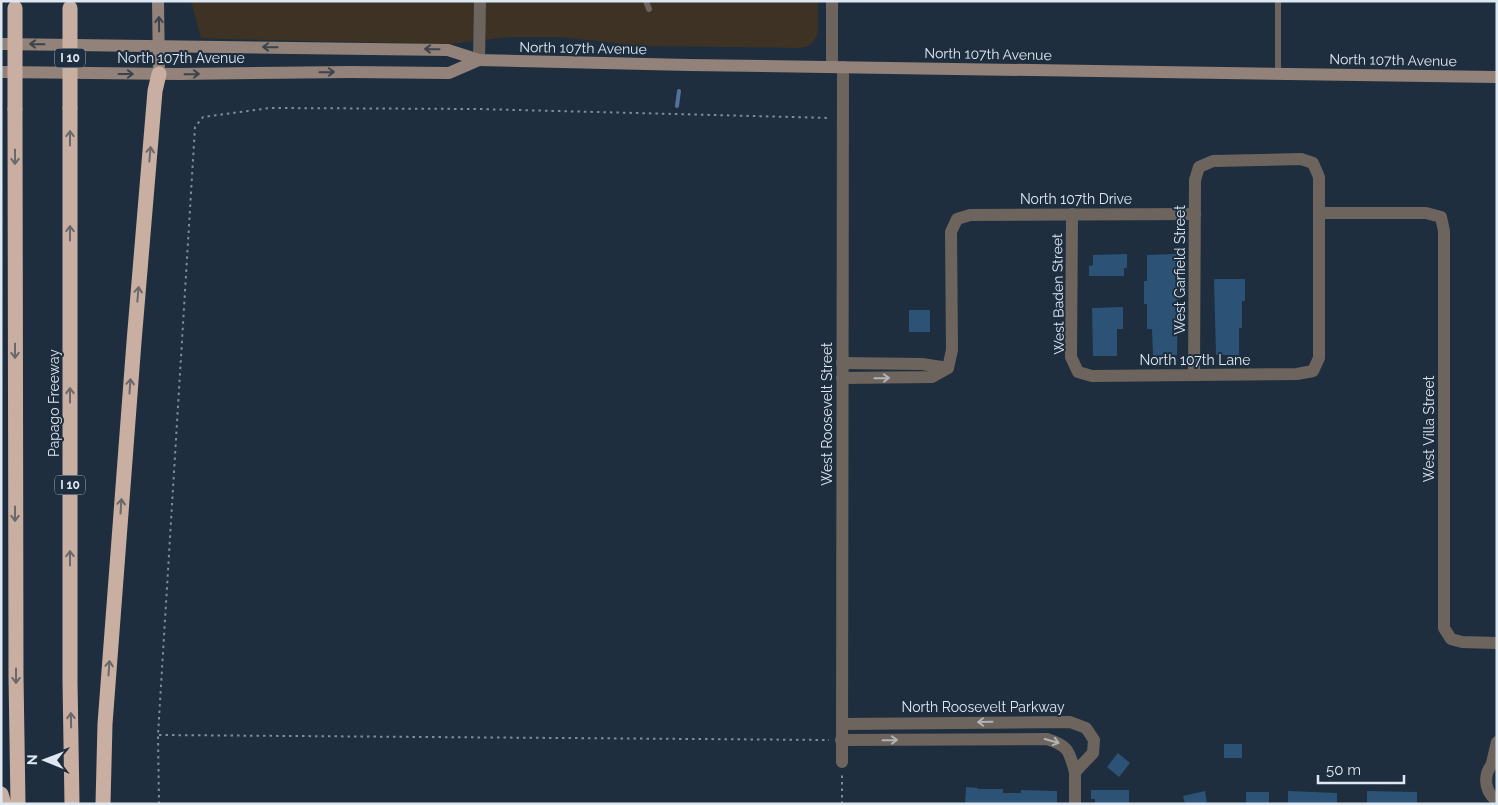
<svg xmlns="http://www.w3.org/2000/svg" width="1498" height="805" font-family="Raleway,sans-serif">
<style>
.commercial{fill:#3d3223}
.lines{fill:none;stroke-linecap:round;stroke-linejoin:round}
.stream{stroke:#51739a;stroke-width:4}
.building{fill:#2c5275}
.path{stroke:#7e8b99;stroke-width:2;stroke-dasharray:2.5 4;stroke-linecap:butt}
.service{stroke:#6e645e;stroke-width:6}
.minor{stroke:#6e645e;stroke-width:12}
.tertiary{stroke:#6e645e;stroke-width:12}
.secondary{stroke:#938279;stroke-width:12}
.motorway{stroke:#c9afa1;stroke-width:15}
.motorway-bridge{stroke:#c9afa1;stroke-width:15}
.oneway{stroke:#3b434d}
.oneway2{stroke:#6b686b}
.oneway3{stroke:#b1b3b7}
.labels{text-anchor:middle;stroke-width:4;stroke-linejoin:round;paint-order:stroke}
.shield{fill:#1e2e3e;stroke:#a4b0bd;stroke-width:1}
.shield-label{font-size:12px;font-weight:bold;fill:#dee8f3}
.street-label{font-size:14px;fill:#dee8f3;stroke:#1e2e3e}
</style>
<rect width="100%" height="100%" fill="#1e2e3e"/>
<!-- commercial -->
<polygon class="commercial" points="191,1 818,1 818,33 814,41 808,46 800,48 640,46 560,37 510,37 450,44 222,39 201,38"/>
<g class="lines">
<!-- stream -->
<polyline class="stream" points="677,106 679,91"/>
</g>
<!-- building -->
<g class="building">
<polygon points="1127,254 1127,268 1124,268 1124,276 1089,276 1089,266 1093,265 1093,255"/>
<polygon points="1176,254 1178,281 1177,355 1153,356 1152,329 1147,329 1147,304 1144,304 1144,281 1147,281 1147,255"/>
<polygon points="1214,279 1245,279 1245,301 1242,301 1242,328 1239,328 1239,355 1216,355"/>
<polygon points="1123,307 1123,329 1117,329 1117,356 1093,356 1092,308"/>
<rect x="909" y="310" width="21" height="22"/>
<rect x="1224" y="744" width="18" height="14"/>
<polygon points="1118,753 1130,763 1119,777 1107,767"/>
<polygon points="966,787 978,788 978,789 1003,789 1003,793 1021,793 1021,790 1057,791 1057,804 965,804"/>
<polygon points="1091,790 1129,790 1129,804 1095,804 1095,799 1091,799"/>
<polygon points="1205,791 1207,804 1185,804 1183,796"/>
<polygon points="1288,791 1337,793 1337,804 1288,804"/>
<polygon points="1367,791 1417,792 1417,804 1367,804"/>
<rect x="1246" y="792" width="23" height="12"/>
</g>
<g class="lines">
<!-- path -->
<g class="path">
<polyline points="159,735 829,740"/>
<polyline points="159,804 158,735 195,127 203,117 270,108 478,109 830,118"/>
<polyline points="842,804 842,774"/>
</g>
<!-- service -->
<g class="service">
<polyline points="646,1 649,9"/>
<polyline points="1278,73 1278,1"/>
</g>
<!-- minor -->
<g class="minor">
<polyline points="1319,213 1426,213 1441,217 1444,231 1444,628 1451,639 1462,642 1497,643"/>
<polyline points="1072,214 1071,357 1078,372 1092,376 1297,374 1313,371 1319,358 1319,177 1313,163 1301,159 1213,161 1199,167 1195,180 1194,375"/>
<polyline points="948,368 952,350 951,232 957,219 970,215 1195,214"/>
<polyline points="842,378 932,377 948,368 922,364 842,363"/>
<path d="M841,740L1047,739C1069,746 1069,751 1075,772L1093,753L1094,740L1086,728L1070,722L842,724"/>
<path d="M1497,759C1483,771 1482,789 1497,801"/>
<polyline points="842,762 843,67"/>
<polyline points="1492,763 1497,742"/>
<polyline points="1075,772 1075,804"/>
</g>
<!-- tertiary -->
<g class="tertiary">
<polyline points="832,1 832,67"/>
<polyline points="479,60 480,1"/>
</g>
<!-- secondary -->
<g class="secondary">
<polyline points="158,1 159,74"/>
<polyline points="1,44 448,50 479,60 689,65 1497,77"/>
<polyline points="1,72 178,74 351,72 449,73 479,60"/>
</g>
<!-- motorway -->
<g class="motorway">
<polyline points="70,108 70,682 72,804"/>
<polyline points="15,109 16,676 18,804"/>
<polyline points="1,794 4,804"/>
<polyline points="103,804 105,724 134,342 155,91 159,74"/>
</g>
<!-- motorway-bridge -->
<g class="motorway-bridge">
<polyline points="70,108 70,8"/>
<polyline points="15,109 15,8"/>
</g>
</g>
<!-- one-way arrows -->
<defs><path id="oneway-shaft" d="M-6 0H5M1.5-3L5.5 0L1.5 3" fill="none" stroke-width="1.6" stroke-linecap="round" stroke-linejoin="round" transform="scale(1.25)"/></defs>
<g class="oneway">
<use href="#oneway-shaft" transform="translate(159 24) rotate(-91)"/>
<use href="#oneway-shaft" transform="translate(37 44) rotate(-179)"/>
<use href="#oneway-shaft" transform="translate(270 47) rotate(-179)"/>
<use href="#oneway-shaft" transform="translate(432 49) rotate(-179)"/>
<use href="#oneway-shaft" transform="translate(327 72) rotate(-1)"/>
<use href="#oneway-shaft" transform="translate(126 74)"/>
<use href="#oneway-shaft" transform="translate(192 74) rotate(-1)"/>
</g>
<g class="oneway2">
<use href="#oneway-shaft" transform="translate(70 138) rotate(-90)"/>
<use href="#oneway-shaft" transform="translate(150 154) rotate(-85)"/>
<use href="#oneway-shaft" transform="translate(15 157) rotate(90)"/>
<use href="#oneway-shaft" transform="translate(70 233) rotate(-90)"/>
<use href="#oneway-shaft" transform="translate(138 294) rotate(-85)"/>
<use href="#oneway-shaft" transform="translate(15 351) rotate(90)"/>
<use href="#oneway-shaft" transform="translate(130 386) rotate(-86)"/>
<use href="#oneway-shaft" transform="translate(70 395) rotate(-90)"/>
<use href="#oneway-shaft" transform="translate(121 506) rotate(-86)"/>
<use href="#oneway-shaft" transform="translate(15 514) rotate(90)"/>
<use href="#oneway-shaft" transform="translate(70 558) rotate(-90)"/>
<use href="#oneway-shaft" transform="translate(109 668) rotate(-86)"/>
<use href="#oneway-shaft" transform="translate(16 676) rotate(90)"/>
<use href="#oneway-shaft" transform="translate(71 720) rotate(-91)"/>
</g>
<g class="oneway3">
<use href="#oneway-shaft" transform="translate(882 378) rotate(-1)"/>
<use href="#oneway-shaft" transform="translate(985 722) rotate(179)"/>
<use href="#oneway-shaft" transform="translate(890 740) rotate(-1)"/>
<use href="#oneway-shaft" transform="translate(1052 741) rotate(16)"/>
</g>
<g class="labels">
<!-- shield labels -->
<g class="shield">
<rect x="55" y="48.5" width="30" height="19" rx="4"/>
<rect x="55" y="475.5" width="30" height="19" rx="4"/>
</g>
<g class="shield-label">
<text x="70" y="62">I 10</text>
<text x="70" y="489">I 10</text>
</g>
<!-- street labels -->
<g class="street-label">
<text transform="translate(583 48) rotate(1)" y="5">North 107th Avenue</text>
<text transform="translate(988 54) rotate(1)" y="5">North 107th Avenue</text>
<text x="181" y="63">North 107th Avenue</text>
<text transform="translate(1393 60) rotate(1)" y="5">North 107th Avenue</text>
<text x="1076" y="204">North 107th Drive</text>
<text transform="translate(1180 270) rotate(-90)" y="5">West Garfield Street</text>
<text transform="translate(1058 294) rotate(-91)" y="5">West Baden Street</text>
<text x="1195" y="365">North 107th Lane</text>
<text transform="translate(54 403) rotate(-90)" y="5">Papago Freeway</text>
<text transform="translate(827 414) rotate(-90)" y="5">West Roosevelt Street</text>
<text transform="translate(1429 429) rotate(-90)" y="5">West Villa Street</text>
<text x="983" y="712">North Roosevelt Parkway</text>
</g>
</g>
<!-- border -->
<rect width="1498" height="805" fill="none" stroke="#dee8f3" stroke-width="5"/>
<!-- north arrow -->
<g transform="translate(45 760) rotate(271)" stroke="#1e2e3e" stroke-width="4" paint-order="stroke">
<path d="M0-4L9 19L0 12L-9 19Z" fill="#dee8f3"/>
<text y="-8" font-size="14" font-weight="bold" text-anchor="middle" fill="#dee8f3">N</text>
</g>
<!-- scale -->
<path d="M1318 775v8h86v-8" fill="none" stroke="#dee8f3" stroke-width="2.5"/>
<text x="1326" y="775" font-size="15" fill="#dee8f3" stroke="#1e2e3e" stroke-width="4" paint-order="stroke">50 m</text>
</svg>
